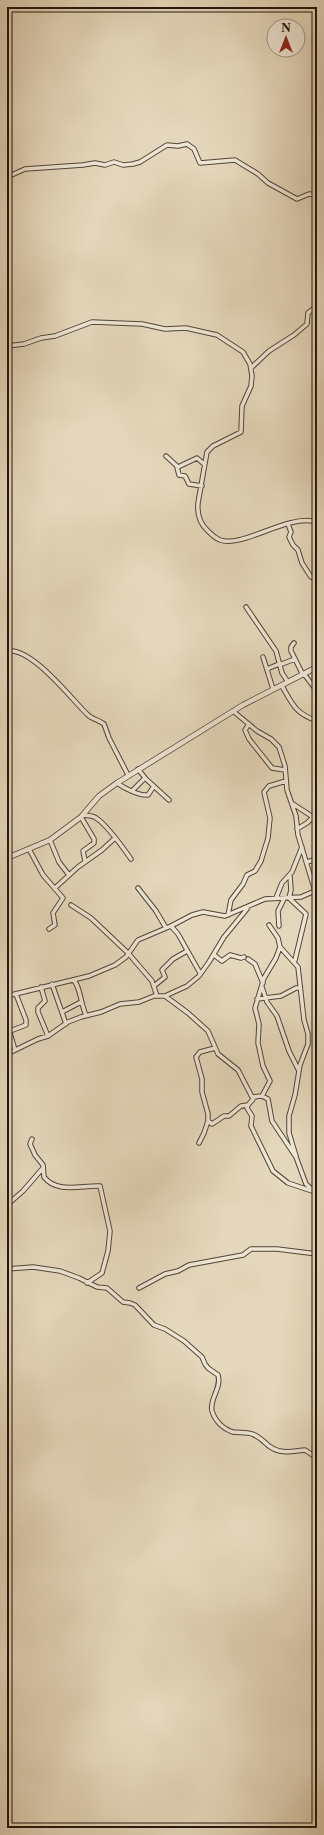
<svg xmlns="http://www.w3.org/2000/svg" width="324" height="1835" font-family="'Libre Caslon Text',serif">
  <rect width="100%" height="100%" fill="#e5d7bb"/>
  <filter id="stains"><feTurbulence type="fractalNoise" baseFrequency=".005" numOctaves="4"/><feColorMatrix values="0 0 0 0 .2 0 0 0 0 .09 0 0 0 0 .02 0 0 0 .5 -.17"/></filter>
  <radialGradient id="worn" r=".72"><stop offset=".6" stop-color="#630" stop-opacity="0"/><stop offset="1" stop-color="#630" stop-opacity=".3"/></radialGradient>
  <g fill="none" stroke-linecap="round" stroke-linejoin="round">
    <g stroke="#514638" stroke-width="5.5">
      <path id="minor" d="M 7,177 L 25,169 L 83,165 L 95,163 L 105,165 L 114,162 L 123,165 L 133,164 L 140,162 L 167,145 L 178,146 L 187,144 L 194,149 L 200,163 L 235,160 L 258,174 L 268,183 L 297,199 L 309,194 L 317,195
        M 7,346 L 24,344 L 41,338 L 55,336 L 92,322 L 142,324 L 165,329 L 186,328 L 217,335 L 243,352 L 250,364 L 252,376 L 251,386 L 242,406 L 241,432 L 213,446 L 207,452 L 198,503 C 197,514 199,523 208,531 C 211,534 215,538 220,540 C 242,548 285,516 313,521 L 317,526
        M 251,368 L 269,351 L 294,335 L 307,324 L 308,313 L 317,306
        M 166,456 L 178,467 L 197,458 L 204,464
        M 177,467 L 179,475 L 185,476 L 189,484 L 202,486
        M 288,524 L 291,532 L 289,537 L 293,545 L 298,550 L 302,563 L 311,577 L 317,578
        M 246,607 L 276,651 L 282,673 L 288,682
        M 294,643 L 291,647 L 291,651 L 303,675
        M 7,651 C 32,647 71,699 88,715 C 92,719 99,720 104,724 L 109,738 L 128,775
        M 263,657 L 273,689
        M 279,665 L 295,659
        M 267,669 L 279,664
        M 304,674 L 317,691
        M 282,686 C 293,705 295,713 317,721
        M 233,711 L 257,731 L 271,739 L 279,747 L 285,766 L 287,790 L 296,816 L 298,835 L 315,891
        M 249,724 L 245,730 L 249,739 L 272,768 L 285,770
        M 138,769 L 146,779 L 169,800
        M 117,783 C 124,788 139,796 148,795 L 154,786
        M 133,790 L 145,778
        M 293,804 L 313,817
        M 83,815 C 87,816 92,815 96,818 C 106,824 124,849 131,859
        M 81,817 L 94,839 L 94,843 L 83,851 L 85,861
        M 297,829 L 307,823 L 317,813
        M 50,840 L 59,862 L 69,875
        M 29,849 L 43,875 L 63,898 L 53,913 L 55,925 L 49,929
        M 307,862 L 317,859
        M 290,876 L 291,890 L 289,898 L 306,914 L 295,960
        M 55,888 L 78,867 L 102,850 L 115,838
        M 138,888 L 156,911 L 166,928
        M 276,898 L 282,883 L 292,872 L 302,847
        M 71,905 L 91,918 L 128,953 L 152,981 L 157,996
        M 228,915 L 231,900 L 243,884 L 247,875 L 255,871 L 261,861 L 268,838 L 270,818 L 264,792 L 269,786 L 286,781
        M 269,925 L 278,938 L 280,947 L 298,967 L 304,1020 L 308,1034 L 308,1044 L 300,1065 L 295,1095 L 289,1116 L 289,1133 L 296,1156
        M 171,926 L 178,934 L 200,973
        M 279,926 L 278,911 L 284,899
        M 214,955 L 222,961 L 230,955 L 241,958 L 244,957
        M 248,959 L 255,964 L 263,983
        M 73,980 C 80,984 81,1006 86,1015
        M 52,984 L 66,1024
        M 154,986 L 165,977 L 162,970 L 173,959 L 187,951
        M 41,987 L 45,1001 L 38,1008 L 38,1012 L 48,1036
        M 262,987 L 267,1002 L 277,1016 L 289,1051 L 299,1071
        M 7,996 L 89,976 L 115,965 L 126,957 L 138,940 L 171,926 L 192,915 L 203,912 L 225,916 L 265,899 L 301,897 L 317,890
        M 165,996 L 187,986 L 199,976 L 209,962 L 224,937 L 247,909
        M 257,999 L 281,996 L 296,988 L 300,988
        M 62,1012 L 81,1002
        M 7,1023 L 15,1050
        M 10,1031 L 26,1025 L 26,1020 L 16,994
        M 7,1054 L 38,1039 L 48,1036 L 68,1022 L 81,1017 L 101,1012 L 120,1004 L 139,1002 L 154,996 L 165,996 L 188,1013 L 208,1031 L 218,1054 L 238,1070 L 252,1097 L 262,1096 L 268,1099 L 272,1121 L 296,1157 L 306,1184 L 317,1194
        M 262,1096 L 270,1081 L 263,1066 L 258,1043 L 259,1024 L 255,1008 L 264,978 L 276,958 L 280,947
        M 254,1098 L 248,1105 L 247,1108 L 252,1116 L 251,1126 L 273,1171 L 288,1183 L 312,1191
        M 208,1121 L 212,1124 L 224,1116 L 229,1116 L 241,1106 L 248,1105
        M 32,1139 L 30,1144 L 35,1155 L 43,1165 L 44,1177 C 57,1194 82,1185 100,1186 L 110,1231 L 108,1251 L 102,1273 L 87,1283
        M 199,1143 L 204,1133 L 208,1121 L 208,1114 L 202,1092 L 202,1079 L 196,1057 L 200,1052 L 215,1048
        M 7,1205 L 23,1191 L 43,1168
        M 7,1269 L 33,1267 L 60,1271 L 79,1278 L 97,1287 L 107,1288 L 123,1302 L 130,1303 L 135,1305 L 154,1325 L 165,1329 L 184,1341 L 202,1357 L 205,1364 L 208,1368 L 218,1375 C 222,1388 209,1399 212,1411 C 215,1421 223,1429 233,1432 C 239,1433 246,1432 252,1434 C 259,1436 264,1442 269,1446 C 281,1455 293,1451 305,1450 L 317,1458
        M 139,1288 L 165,1274 L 178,1271 L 189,1265 L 243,1255 L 251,1249 L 277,1249 L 317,1254"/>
    </g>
    <g stroke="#514638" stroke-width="6">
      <path id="tertiary" d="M 7,858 L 50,840 L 81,817 L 99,796 L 117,783 L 243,705 L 317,667"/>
    </g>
    <use href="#minor" stroke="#eee5d3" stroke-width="3.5"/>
    <use href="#tertiary" stroke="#eee5d3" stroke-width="4.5"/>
  </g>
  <rect width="324" height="1835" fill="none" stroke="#e5d7bb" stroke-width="24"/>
  <rect x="8" y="8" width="308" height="1819" fill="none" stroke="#20150c" stroke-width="2"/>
  <rect x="12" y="12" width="300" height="1811" fill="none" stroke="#20150c"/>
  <g transform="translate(286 38)"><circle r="19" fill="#eee5d3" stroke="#9c9283"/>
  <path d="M0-3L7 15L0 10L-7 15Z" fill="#8f2418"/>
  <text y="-6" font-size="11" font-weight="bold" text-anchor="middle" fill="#20150c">N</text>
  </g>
  <rect width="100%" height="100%" filter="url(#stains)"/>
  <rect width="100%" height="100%" fill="url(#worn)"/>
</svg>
